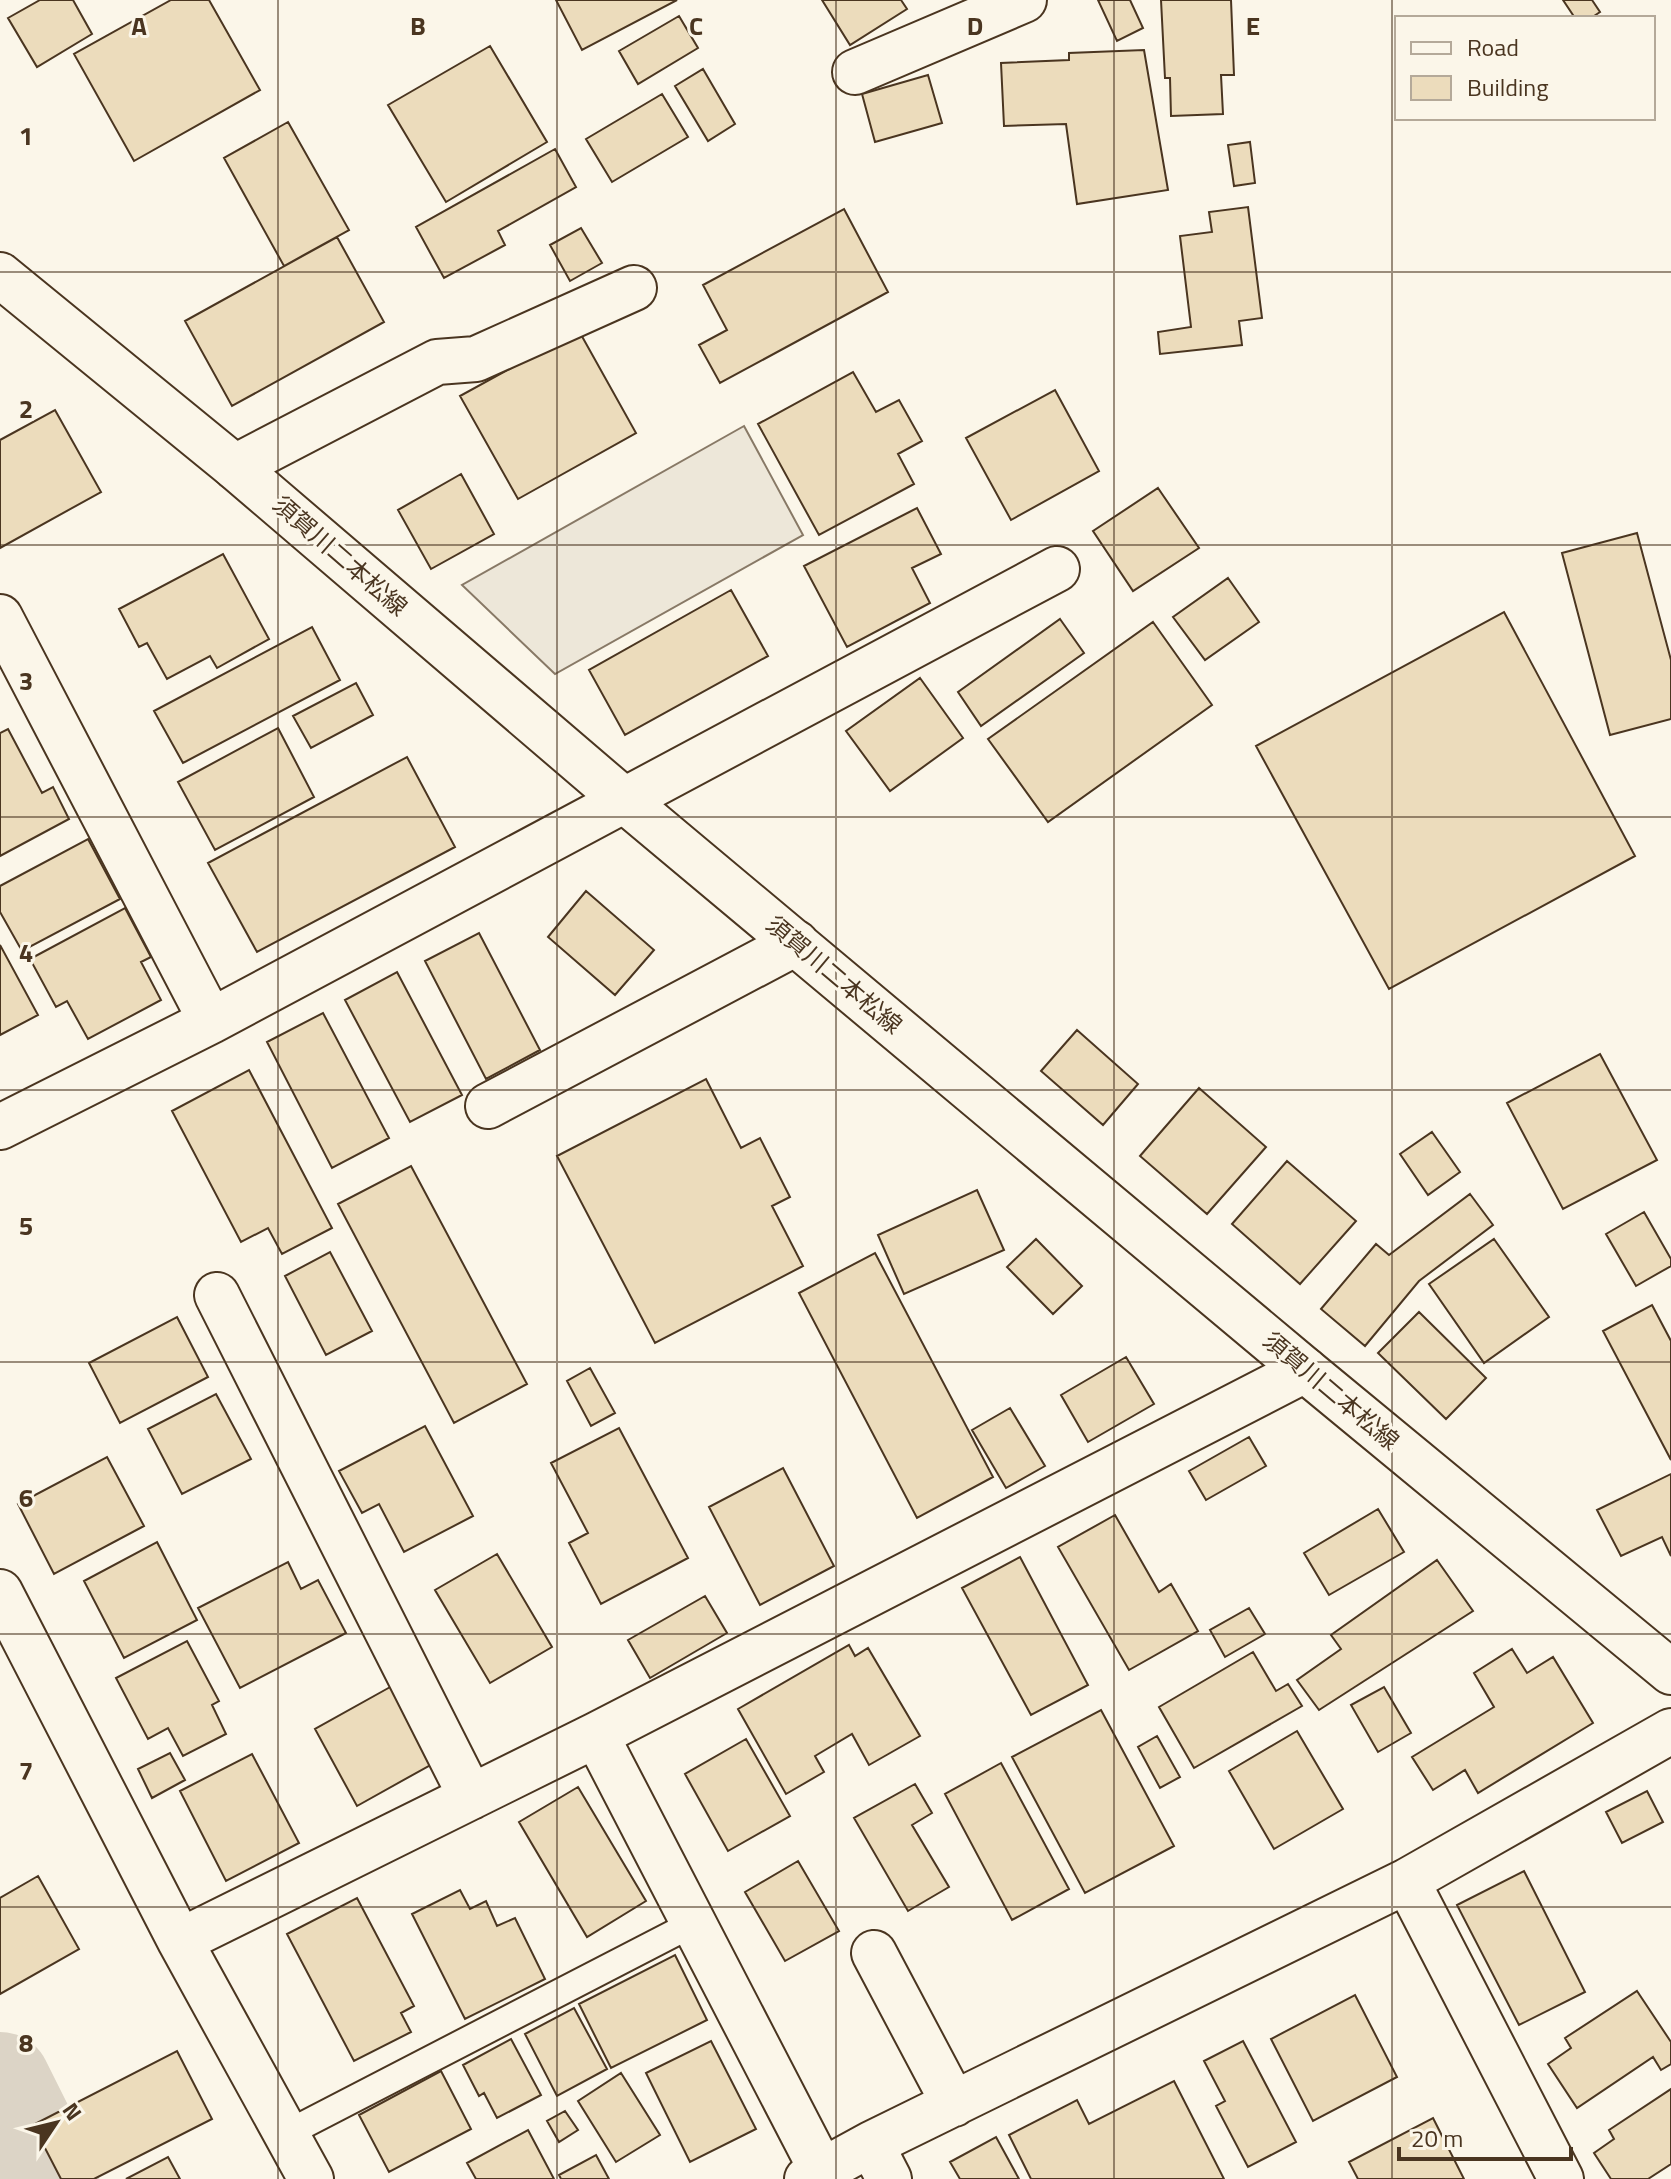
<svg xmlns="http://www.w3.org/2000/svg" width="1671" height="2179" font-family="'Titillium Web','Noto Sans JP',sans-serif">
  <rect width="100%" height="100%" fill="#fbf6e9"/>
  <path fill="#ede7d9" stroke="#887966" stroke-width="2" d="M 744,426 L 803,535 L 555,674 L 462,585 Z"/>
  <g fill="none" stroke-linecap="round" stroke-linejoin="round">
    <path stroke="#dcd4c6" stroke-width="102" d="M 0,2083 L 48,2179"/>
  </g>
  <path fill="#ecdcbc" stroke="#4a3520" stroke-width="2" d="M 40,0 L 73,0 L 92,34 L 37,67 L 8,18 Z
    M 171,0 L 209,0 L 260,90 L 134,161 L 74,54 Z
    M 556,0 L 677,0 L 582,50 Z
    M 822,0 L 901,0 L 907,9 L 850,45 Z
    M 1098,0 L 1130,0 L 1143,28 L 1117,41 Z
    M 1161,0 L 1231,0 L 1234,75 L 1221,75 L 1223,114 L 1171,116 L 1170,78 L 1165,78 Z
    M 1563,0 L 1592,0 L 1600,12 L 1591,18 L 1575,18 Z
    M 679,16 L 698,48 L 638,84 L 619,51 Z
    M 490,46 L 547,142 L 446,202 L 388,105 Z
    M 1144,50 L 1168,190 L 1077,204 L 1066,124 L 1004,126 L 1001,63 L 1069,60 L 1069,53 Z
    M 703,69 L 735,124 L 708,141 L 675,86 Z
    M 928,75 L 942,123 L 875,142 L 862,94 Z
    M 662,94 L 688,137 L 612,182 L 586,139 Z
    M 288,122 L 349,230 L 284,266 L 224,158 Z
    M 1250,142 L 1255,183 L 1234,186 L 1228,145 Z
    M 555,149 L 576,187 L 498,231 L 505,245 L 444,278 L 416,227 Z
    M 1248,207 L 1262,318 L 1239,321 L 1242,345 L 1160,354 L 1158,332 L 1191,327 L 1180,236 L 1212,232 L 1209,212 Z
    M 844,209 L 888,292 L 720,383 L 699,345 L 727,330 L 703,285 Z
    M 581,228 L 602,263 L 570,281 L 550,245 Z
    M 337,237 L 384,322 L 232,406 L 185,321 Z
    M 579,331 L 636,433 L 518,499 L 460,396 Z
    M 853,372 L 876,412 L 899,400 L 922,441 L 898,454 L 914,484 L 819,535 L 758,424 Z
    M 1055,390 L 1099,471 L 1011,520 L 966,438 Z
    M 55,410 L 101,492 L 0,548 L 0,440 Z
    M 461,474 L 494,534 L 431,569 L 398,510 Z
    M 1158,488 L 1199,548 L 1133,591 L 1093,531 Z
    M 917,508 L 941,554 L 912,568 L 930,603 L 847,647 L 804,566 Z
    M 1637,533 L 1671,660 L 1671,719 L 1610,735 L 1562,553 Z
    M 223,554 L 269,639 L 217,668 L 210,656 L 167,679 L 147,643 L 139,647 L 119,609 Z
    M 1228,578 L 1259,622 L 1205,660 L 1173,617 Z
    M 731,590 L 768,656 L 625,735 L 589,670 Z
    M 1504,612 L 1635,856 L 1389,989 L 1256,746 Z
    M 1060,619 L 1084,653 L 981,726 L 958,692 Z
    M 1153,622 L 1212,705 L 1048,822 L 988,739 Z
    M 312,627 L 340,680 L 183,763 L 154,711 Z
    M 920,678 L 963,738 L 890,791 L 846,731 Z
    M 356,683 L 373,715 L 311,748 L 293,716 Z
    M 278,728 L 314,797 L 215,850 L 178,782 Z
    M 8,729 L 42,793 L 53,787 L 69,819 L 0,856 L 0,733 Z
    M 407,757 L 455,847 L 257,952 L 208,863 Z
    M 88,839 L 120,899 L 22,951 L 0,912 L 0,886 Z
    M 586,891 L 654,950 L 615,995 L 548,937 Z
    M 125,908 L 151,957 L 141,962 L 161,1000 L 88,1039 L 67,1001 L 56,1007 L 30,959 Z
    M 479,933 L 540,1050 L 486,1079 L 425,961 Z
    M 0,945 L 38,1015 L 0,1035 Z
    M 397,972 L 462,1095 L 410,1122 L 345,1000 Z
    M 323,1013 L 389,1138 L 332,1168 L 267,1042 Z
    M 1077,1030 L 1138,1084 L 1103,1125 L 1041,1071 Z
    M 1600,1054 L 1657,1160 L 1563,1209 L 1507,1103 Z
    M 249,1070 L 332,1228 L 282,1254 L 268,1228 L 241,1242 L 172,1111 Z
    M 706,1079 L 741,1148 L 760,1138 L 790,1197 L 772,1206 L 803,1266 L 655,1343 L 557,1156 Z
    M 1199,1088 L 1266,1147 L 1207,1214 L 1140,1156 Z
    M 1432,1132 L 1460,1172 L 1428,1195 L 1400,1154 Z
    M 1287,1161 L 1356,1221 L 1300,1284 L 1232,1224 Z
    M 411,1166 L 527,1384 L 454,1423 L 338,1204 Z
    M 977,1190 L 1004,1250 L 904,1294 L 878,1235 Z
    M 1470,1194 L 1493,1225 L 1419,1281 L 1365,1346 L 1321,1309 L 1376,1244 L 1389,1255 Z
    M 1644,1212 L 1671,1259 L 1671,1266 L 1636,1286 L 1606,1234 Z
    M 1036,1239 L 1082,1286 L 1053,1314 L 1007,1267 Z
    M 1494,1239 L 1549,1317 L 1484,1363 L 1429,1284 Z
    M 330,1252 L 372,1331 L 326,1355 L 285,1276 Z
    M 875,1253 L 993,1477 L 917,1518 L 799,1293 Z
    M 1652,1305 L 1671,1341 L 1671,1460 L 1603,1331 Z
    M 1419,1312 L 1486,1378 L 1446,1419 L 1378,1353 Z
    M 177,1317 L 208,1377 L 120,1423 L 89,1363 Z
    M 1126,1357 L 1154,1404 L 1088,1442 L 1061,1395 Z
    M 590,1368 L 615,1413 L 591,1426 L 567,1381 Z
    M 216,1394 L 251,1459 L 182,1494 L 148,1429 Z
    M 1010,1408 L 1045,1466 L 1006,1488 L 972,1430 Z
    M 425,1426 L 473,1516 L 404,1552 L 379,1504 L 362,1513 L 339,1471 Z
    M 619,1428 L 688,1558 L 601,1604 L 569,1543 L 588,1533 L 551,1463 Z
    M 1249,1437 L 1266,1466 L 1206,1500 L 1189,1471 Z
    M 107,1457 L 144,1526 L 54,1574 L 18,1504 Z
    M 783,1468 L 834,1566 L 760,1605 L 709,1507 Z
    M 1671,1474 L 1671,1556 L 1662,1537 L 1621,1556 L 1597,1510 Z
    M 1378,1509 L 1404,1552 L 1329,1595 L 1304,1553 Z
    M 1115,1515 L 1159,1592 L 1171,1584 L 1198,1631 L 1129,1670 L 1058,1547 Z
    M 157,1542 L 197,1620 L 124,1658 L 84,1581 Z
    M 497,1554 L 552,1647 L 490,1683 L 435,1590 Z
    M 1020,1557 L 1088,1685 L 1031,1715 L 962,1588 Z
    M 1437,1560 L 1473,1611 L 1319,1710 L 1297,1680 L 1341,1649 L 1331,1635 Z
    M 288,1562 L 301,1589 L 318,1580 L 346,1633 L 240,1688 L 198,1608 Z
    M 705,1596 L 727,1633 L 650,1678 L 628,1640 Z
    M 1249,1608 L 1265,1634 L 1225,1657 L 1210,1630 Z
    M 187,1641 L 219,1701 L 212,1705 L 226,1734 L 183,1756 L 168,1728 L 148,1739 L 116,1678 Z
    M 849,1645 L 855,1656 L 868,1648 L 920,1736 L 869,1765 L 852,1734 L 815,1756 L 824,1772 L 786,1794 L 738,1709 Z
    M 1512,1649 L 1527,1673 L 1553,1657 L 1593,1723 L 1478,1793 L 1465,1770 L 1433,1790 L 1412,1757 L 1494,1707 L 1474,1673 Z
    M 1253,1652 L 1276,1691 L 1288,1684 L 1302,1706 L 1194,1768 L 1159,1707 Z
    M 392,1686 L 434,1763 L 357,1806 L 315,1729 Z
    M 1384,1687 L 1411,1733 L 1378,1752 L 1351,1705 Z
    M 1101,1710 L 1174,1846 L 1085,1893 L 1012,1757 Z
    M 1297,1731 L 1343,1809 L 1274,1849 L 1229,1771 Z
    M 1157,1736 L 1180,1777 L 1160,1788 L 1138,1747 Z
    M 746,1739 L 790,1816 L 728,1851 L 685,1774 Z
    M 170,1753 L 185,1780 L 152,1798 L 138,1769 Z
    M 252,1754 L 299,1843 L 226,1881 L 180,1791 Z
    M 1001,1763 L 1069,1889 L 1012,1920 L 945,1794 Z
    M 915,1784 L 932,1813 L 912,1825 L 949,1887 L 908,1911 L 854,1818 Z
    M 578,1787 L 646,1901 L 587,1937 L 519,1822 Z
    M 1647,1791 L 1663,1822 L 1622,1843 L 1606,1812 Z
    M 798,1861 L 839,1931 L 785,1961 L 745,1892 Z
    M 1524,1871 L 1585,1992 L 1519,2025 L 1457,1905 Z
    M 38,1876 L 79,1949 L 0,1994 L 0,1898 Z
    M 460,1890 L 470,1909 L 486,1901 L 497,1926 L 515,1918 L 545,1979 L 465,2019 L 412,1914 Z
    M 357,1898 L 414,2006 L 401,2013 L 411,2032 L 354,2061 L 287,1934 Z
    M 675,1955 L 707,2020 L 611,2068 L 579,2004 Z
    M 1637,1991 L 1671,2042 L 1671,2064 L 1661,2070 L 1653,2057 L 1577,2108 L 1548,2064 L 1571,2048 L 1565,2038 Z
    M 1355,1995 L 1397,2077 L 1313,2121 L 1271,2039 Z
    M 574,2008 L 607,2069 L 557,2096 L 525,2034 Z
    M 511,2039 L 541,2095 L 497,2118 L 484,2093 L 479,2096 L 463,2065 Z
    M 711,2041 L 756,2129 L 690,2162 L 646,2073 Z
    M 1243,2041 L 1296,2142 L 1248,2167 L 1216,2106 L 1225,2101 L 1204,2061 Z
    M 177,2051 L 212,2119 L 94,2179 L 61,2179 L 33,2125 Z
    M 441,2071 L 471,2129 L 389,2172 L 359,2115 Z
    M 621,2073 L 660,2135 L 616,2162 L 578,2101 Z
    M 1174,2081 L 1224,2179 L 1031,2179 L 1009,2135 L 1077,2100 L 1089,2124 Z
    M 1671,2089 L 1671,2164 L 1648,2179 L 1611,2179 L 1594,2153 L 1614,2139 L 1609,2130 Z
    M 565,2111 L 578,2130 L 559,2142 L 547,2121 Z
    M 1433,2118 L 1464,2179 L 1358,2179 L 1349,2162 Z
    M 528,2130 L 554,2179 L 476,2179 L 467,2163 Z
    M 996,2137 L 1019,2179 L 960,2179 L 950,2162 Z
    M 596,2155 L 609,2179 L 561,2179 L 559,2175 Z
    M 168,2157 L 180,2179 L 126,2179 Z"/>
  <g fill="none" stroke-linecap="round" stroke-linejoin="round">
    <g stroke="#4a3520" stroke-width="30">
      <path id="service" d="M 286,2134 L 694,1923"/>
    </g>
    <g stroke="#4a3520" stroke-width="48">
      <path id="minor" d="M 855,72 L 1024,0
        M 235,467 L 437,362 L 476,359 L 634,288
        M 0,617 L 211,1021
        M 488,1106 L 796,943
        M 0,1127 L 211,1021 L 1057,569
        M 217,1295 L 471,1797
        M 0,1592 L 180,1941 L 311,2179
        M 596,1735 L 822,2171
        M 1407,1881 L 1561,2179
        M 180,1941 L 596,1735 L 1305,1370
        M 874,1953 L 954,2104
        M 871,2144 L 889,2179
        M 807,2179 L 871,2144 L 1407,1881 L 1671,1731"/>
    </g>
    <g stroke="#4a3520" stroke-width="48">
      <path id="secondary" d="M 0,275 L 235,467 L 624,800 L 1305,1370 L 1671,1672"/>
    </g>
    <use href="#service" stroke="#fbf6e9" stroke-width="26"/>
    <use href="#minor" stroke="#fbf6e9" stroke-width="44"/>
    <use href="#secondary" stroke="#fbf6e9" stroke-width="44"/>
  </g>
  <path fill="none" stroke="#4a3520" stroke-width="2" stroke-opacity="0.55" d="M 278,0 L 278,2179M 557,0 L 557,2179M 836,0 L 836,2179M 1114,0 L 1114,2179M 1392,0 L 1392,2179M 0,272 L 1671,272M 0,545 L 1671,545M 0,817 L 1671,817M 0,1090 L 1671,1090M 0,1362 L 1671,1362M 0,1634 L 1671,1634M 0,1907 L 1671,1907"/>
  <g text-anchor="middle" stroke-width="6" stroke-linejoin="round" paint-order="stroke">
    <g font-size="24" fill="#4a3520" stroke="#fbf6e9">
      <text transform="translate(340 556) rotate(41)" y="8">須賀川二本松線</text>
      <text transform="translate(834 975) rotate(40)" y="8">須賀川二本松線</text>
      <text transform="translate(1331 1391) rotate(40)" y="8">須賀川二本松線</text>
    </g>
  </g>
  <g font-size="26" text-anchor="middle" font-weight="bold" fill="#4a3520" stroke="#fbf6e9" stroke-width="6" stroke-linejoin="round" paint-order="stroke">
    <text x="139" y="35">A</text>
    <text x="418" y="35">B</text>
    <text x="696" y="35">C</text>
    <text x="975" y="35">D</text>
    <text x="1253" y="35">E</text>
    <text x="26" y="145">1</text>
    <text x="26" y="418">2</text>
    <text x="26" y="690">3</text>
    <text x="26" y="962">4</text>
    <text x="26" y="1235">5</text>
    <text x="26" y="1507">6</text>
    <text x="26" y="1780">7</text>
    <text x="26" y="2052">8</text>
  </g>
  <rect x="1395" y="16" width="260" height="104" fill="#fbf6e9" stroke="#b4a999" stroke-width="2"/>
  <rect x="1411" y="42" width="40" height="12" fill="#fbf6e9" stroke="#b4a999" stroke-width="2"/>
  <text x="1467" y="56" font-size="24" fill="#4a3520">Road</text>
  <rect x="1411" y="76" width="40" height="24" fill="#ecdcbc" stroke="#b4a999" stroke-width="2"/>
  <text x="1467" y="96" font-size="24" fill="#4a3520">Building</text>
  <g transform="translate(56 2123) rotate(55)" stroke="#fbf6e9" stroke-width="6" paint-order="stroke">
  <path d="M0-6L14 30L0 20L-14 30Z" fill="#4a3520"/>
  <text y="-12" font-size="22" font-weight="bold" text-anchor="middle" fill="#4a3520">N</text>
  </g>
  <path d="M1399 2147v12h172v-12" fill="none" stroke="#4a3520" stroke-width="4"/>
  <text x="1411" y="2147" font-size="24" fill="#4a3520" stroke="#fbf6e9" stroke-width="6" paint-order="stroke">20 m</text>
</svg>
